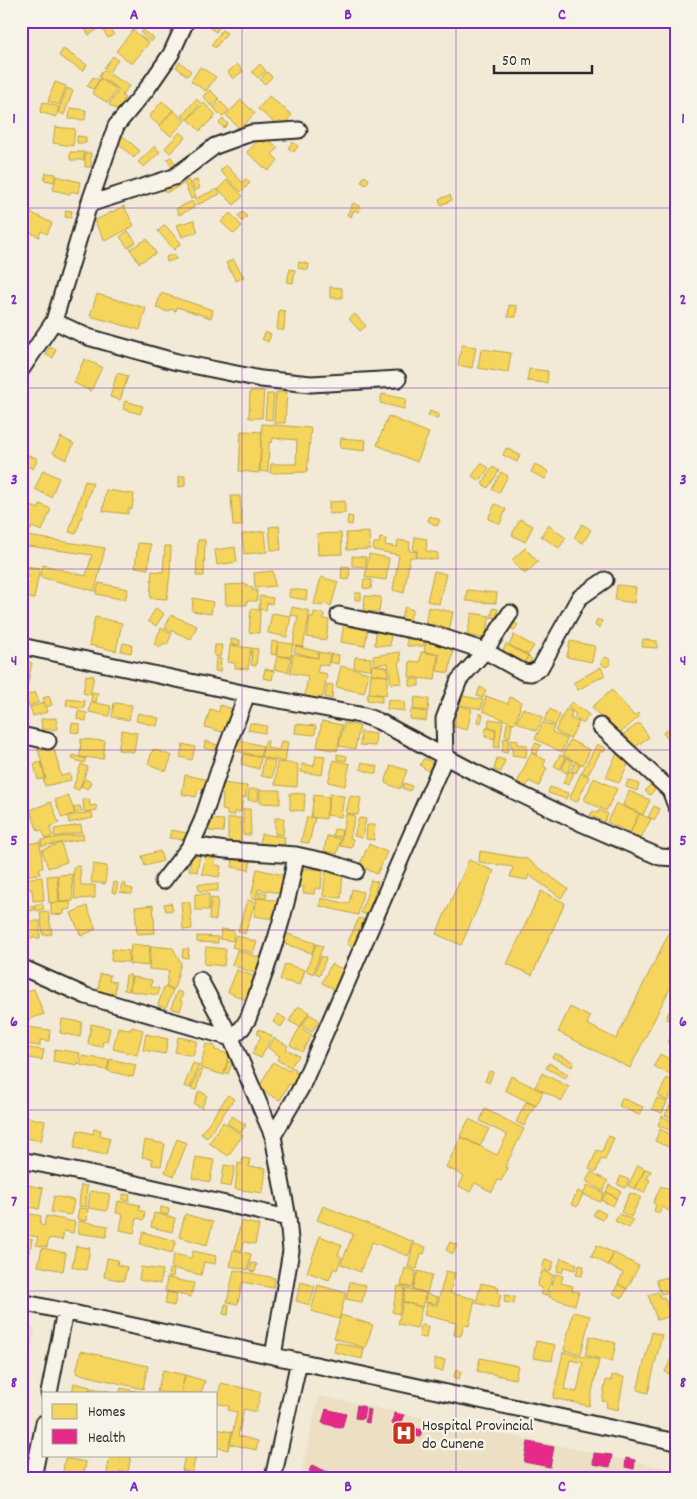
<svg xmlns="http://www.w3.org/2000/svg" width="697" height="1499" font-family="Dekko,sans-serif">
  <rect width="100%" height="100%" fill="#f2ead7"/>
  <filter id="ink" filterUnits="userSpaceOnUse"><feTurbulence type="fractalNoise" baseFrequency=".02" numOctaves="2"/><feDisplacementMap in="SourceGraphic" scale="10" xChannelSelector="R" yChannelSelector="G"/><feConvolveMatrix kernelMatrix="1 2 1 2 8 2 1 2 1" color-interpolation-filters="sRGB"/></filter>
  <g filter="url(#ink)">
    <path fill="#ecdfc3" d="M 21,1325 L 36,1328 L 21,1394 Z
      M 319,1396 L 676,1470 L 676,1478 L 300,1478 Z"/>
    <path fill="#f6d55c" stroke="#b9a24d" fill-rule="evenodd" d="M 90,21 L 97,21 L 101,27 L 89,35 L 83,26 Z
      M 206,21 L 220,21 L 222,23 L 216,32 L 204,24 Z
      M 107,24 L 114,35 L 108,38 L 101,27 Z
      M 133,30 L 149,43 L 132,64 L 116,51 Z
      M 143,30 L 154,38 L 151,42 L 141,33 Z
      M 222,30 L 227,33 L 215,48 L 211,45 Z
      M 63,49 L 87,65 L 83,71 L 59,56 Z
      M 113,56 L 118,60 L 109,72 L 104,68 Z
      M 180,62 L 191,71 L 187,76 L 176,67 Z
      M 237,64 L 243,71 L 233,79 L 228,72 Z
      M 260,64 L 266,71 L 258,78 L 252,72 Z
      M 200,67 L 216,77 L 206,91 L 191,81 Z
      M 103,70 L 129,86 L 122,96 L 125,98 L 118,110 L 109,105 L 119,89 L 99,77 Z
      M 267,72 L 272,77 L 265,84 L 260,80 Z
      M 93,77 L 99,80 L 93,89 L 87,86 Z
      M 100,79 L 117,89 L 108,103 L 92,93 Z
      M 55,82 L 66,86 L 59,105 L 48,101 Z
      M 67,88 L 73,91 L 64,115 L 58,112 Z
      M 210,90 L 219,99 L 211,106 L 203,96 Z
      M 269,96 L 292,115 L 281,128 L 258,109 Z
      M 196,99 L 201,103 L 187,120 L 182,116 Z
      M 241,100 L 255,113 L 240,129 L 226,115 Z
      M 162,101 L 173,110 L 160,126 L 149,117 Z
      M 220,101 L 229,110 L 222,117 L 213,107 Z
      M 43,102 L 59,107 L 56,117 L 40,112 Z
      M 204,103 L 216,115 L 200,131 L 188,119 Z
      M 70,108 L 86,110 L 85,120 L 69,119 Z
      M 173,110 L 185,121 L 171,136 L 159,127 Z
      M 223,119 L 228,124 L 224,128 L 219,123 Z
      M 55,127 L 75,129 L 73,146 L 53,143 Z
      M 180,132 L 186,137 L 170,153 L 165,148 Z
      M 77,136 L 86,137 L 86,143 L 77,143 Z
      M 123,136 L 140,151 L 134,158 L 117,142 Z
      M 260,138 L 264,143 L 268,139 L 278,148 L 272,154 L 278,160 L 268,171 L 247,152 Z
      M 293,142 L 298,146 L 294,152 L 288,148 Z
      M 155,146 L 160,152 L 144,167 L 138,162 Z
      M 70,152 L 84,152 L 84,160 L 70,160 Z
      M 85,153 L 91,153 L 91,167 L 85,167 Z
      M 171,157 L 178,168 L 174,171 L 167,159 Z
      M 226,165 L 242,182 L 246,179 L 250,183 L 241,192 L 220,171 Z
      M 46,173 L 56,174 L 54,182 L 44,180 Z
      M 56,176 L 80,182 L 78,193 L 71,191 L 70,194 L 53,190 Z
      M 364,176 L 369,179 L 366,185 L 361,182 Z
      M 180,178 L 183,184 L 166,193 L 163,187 Z
      M 188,180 L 196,197 L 191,199 L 184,182 Z
      M 197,180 L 200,188 L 195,191 L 191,182 Z
      M 227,180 L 243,196 L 234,205 L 218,189 Z
      M 217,189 L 220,194 L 197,205 L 195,199 Z
      M 450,195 L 452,200 L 441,205 L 439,199 Z
      M 192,201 L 195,207 L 179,215 L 176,209 Z
      M 353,203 L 361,207 L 359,212 L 354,210 L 351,217 L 347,215 Z
      M 124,206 L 134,226 L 105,241 L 94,221 Z
      M 66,210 L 72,211 L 71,218 L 65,217 Z
      M 30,212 L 52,223 L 47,234 L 41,231 L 39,237 L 22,228 Z
      M 243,212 L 247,217 L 242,221 L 238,216 Z
      M 230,213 L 242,226 L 234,234 L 221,222 Z
      M 194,220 L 198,232 L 182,237 L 177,225 Z
      M 165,225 L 181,243 L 174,250 L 158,231 Z
      M 128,231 L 136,242 L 128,248 L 120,237 Z
      M 147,239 L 156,253 L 139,263 L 130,249 Z
      M 174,254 L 176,259 L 167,262 L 166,257 Z
      M 233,259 L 244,277 L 236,281 L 226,263 Z
      M 299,262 L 309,264 L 308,270 L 298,268 Z
      M 290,269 L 295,270 L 293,283 L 287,282 Z
      M 330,287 L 342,288 L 342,298 L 330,298 Z
      M 161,293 L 213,310 L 211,318 L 177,307 L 176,311 L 170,309 L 169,312 L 156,308 Z
      M 97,294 L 146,308 L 140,330 L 90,316 Z
      M 509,305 L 517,306 L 516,317 L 508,317 Z
      M 279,310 L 285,311 L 284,330 L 277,330 Z
      M 355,314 L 366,326 L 360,331 L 349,319 Z
      M 266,332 L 271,335 L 268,342 L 262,339 Z
      M 462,345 L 476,347 L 472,368 L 458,365 Z
      M 49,347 L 56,349 L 53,358 L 46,355 Z
      M 481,349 L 511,353 L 508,373 L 478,368 Z
      M 84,359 L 102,367 L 91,391 L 74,383 Z
      M 529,369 L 548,371 L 547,383 L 527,381 Z
      M 117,373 L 128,376 L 120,400 L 110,397 Z
      M 250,391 L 264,391 L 262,418 L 249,418 Z
      M 276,392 L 287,392 L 285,423 L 274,423 Z
      M 267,394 L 274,394 L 272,420 L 265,419 Z
      M 382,394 L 406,399 L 404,409 L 380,403 Z
      M 125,401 L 143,406 L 140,414 L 123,409 Z
      M 430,411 L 439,415 L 437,419 L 428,415 Z
      M 388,416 L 429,433 L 417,462 L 377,445 Z
      M 262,424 L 311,428 L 307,472 L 270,473 L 271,464 L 296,464 L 297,440 L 273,438 L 272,443 L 269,442 L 268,472 L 260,471 Z
      M 241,431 L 262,432 L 259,473 L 239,471 Z
      M 61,437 L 74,444 L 66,460 L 53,453 Z
      M 341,438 L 366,440 L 365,451 L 340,448 Z
      M 506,448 L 520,455 L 517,462 L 503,455 Z
      M 29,455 L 38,459 L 33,469 L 24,465 Z
      M 481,463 L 489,468 L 480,481 L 472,476 Z
      M 535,464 L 549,472 L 545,479 L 531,472 Z
      M 493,467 L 499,471 L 488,488 L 482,484 Z
      M 43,470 L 59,478 L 51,497 L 35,489 Z
      M 501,472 L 508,476 L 499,493 L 492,489 Z
      M 179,476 L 185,476 L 185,486 L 179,487 Z
      M 85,481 L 93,483 L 76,534 L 69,532 Z
      M 106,490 L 134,494 L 132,509 L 128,509 L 128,514 L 103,511 Z
      M 231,496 L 240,496 L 242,526 L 233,526 Z
      M 345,501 L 345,513 L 329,514 L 329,502 Z
      M 25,504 L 39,509 L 40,504 L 51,509 L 42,531 L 32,527 L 31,530 L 21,526 L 21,513 Z
      M 495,504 L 506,509 L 500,524 L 488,519 Z
      M 348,516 L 353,517 L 352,525 L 347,524 Z
      M 430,516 L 440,520 L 437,526 L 428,521 Z
      M 520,519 L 533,526 L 525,542 L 512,535 Z
      M 582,524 L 591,530 L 583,543 L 574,538 Z
      M 548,525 L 566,538 L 559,548 L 541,536 Z
      M 279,526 L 281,550 L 271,550 L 269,527 Z
      M 265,531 L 267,552 L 244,554 L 242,534 Z
      M 369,532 L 370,549 L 347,550 L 346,533 Z
      M 341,533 L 342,554 L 318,555 L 317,534 Z
      M 21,535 L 105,548 L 95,591 L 40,577 L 43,565 L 86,576 L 92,555 L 21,545 Z
      M 415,537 L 427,539 L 426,551 L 438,553 L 437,560 L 416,557 L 417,551 L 413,550 Z
      M 380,538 L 386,539 L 385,545 L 397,547 L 398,540 L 410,542 L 409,551 L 417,552 L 416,557 L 410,557 L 404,593 L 393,590 L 399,555 L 373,550 L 374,543 L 379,543 Z
      M 198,540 L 205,540 L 204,576 L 196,576 Z
      M 138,543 L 151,544 L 148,569 L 135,567 Z
      M 165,546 L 171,546 L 170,573 L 167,599 L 150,598 L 152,571 L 163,572 Z
      M 235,547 L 237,562 L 217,565 L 215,550 Z
      M 525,548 L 538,562 L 525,574 L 512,560 Z
      M 369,554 L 389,558 L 386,580 L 365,577 Z
      M 352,556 L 366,557 L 366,567 L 352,566 Z
      M 25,566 L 40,568 L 34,599 L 26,597 L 29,575 L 23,574 Z
      M 342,566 L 350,567 L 349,580 L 341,579 Z
      M 273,571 L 275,586 L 255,588 L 254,573 Z
      M 434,571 L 446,574 L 439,604 L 427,601 Z
      M 321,577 L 338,582 L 331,606 L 323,603 L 322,606 L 314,604 Z
      M 364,579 L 372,580 L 371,589 L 363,588 Z
      M 99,583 L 128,589 L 125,600 L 96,594 Z
      M 247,584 L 247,587 L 252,587 L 252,590 L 257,590 L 257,601 L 247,601 L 247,605 L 226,605 L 225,585 Z
      M 617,585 L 636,587 L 634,603 L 615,600 Z
      M 290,589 L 307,591 L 306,600 L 289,597 Z
      M 467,590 L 497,593 L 496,603 L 466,601 Z
      M 355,593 L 361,593 L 361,600 L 355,600 Z
      M 260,596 L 273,598 L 272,604 L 267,603 L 266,610 L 259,609 Z
      M 365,596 L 381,597 L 379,612 L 364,611 Z
      M 193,598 L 213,602 L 211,614 L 192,611 Z
      M 292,607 L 310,611 L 303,647 L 293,645 L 298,616 L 290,615 Z
      M 405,607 L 413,610 L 409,621 L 401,618 Z
      M 428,607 L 453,612 L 449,631 L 425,626 Z
      M 156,608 L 164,614 L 156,626 L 148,621 Z
      M 493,608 L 498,609 L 496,618 L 491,617 Z
      M 251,609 L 260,610 L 259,633 L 249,632 Z
      M 314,612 L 324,614 L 324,619 L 329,620 L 326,640 L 307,637 L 310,617 L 313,617 Z
      M 272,613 L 291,616 L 287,637 L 268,633 Z
      M 472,613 L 490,616 L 485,639 L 467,635 Z
      M 171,615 L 197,626 L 191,639 L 165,628 Z
      M 95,617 L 122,623 L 116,651 L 89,645 Z
      M 597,619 L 602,621 L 600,628 L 595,626 Z
      M 513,621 L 518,625 L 514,630 L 509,627 Z
      M 344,624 L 368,628 L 365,646 L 341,642 Z
      M 161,628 L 172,633 L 167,645 L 163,643 L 161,647 L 154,644 Z
      M 376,632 L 391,633 L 390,646 L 375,645 Z
      M 514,635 L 534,646 L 528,655 L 509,645 Z
      M 407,638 L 424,639 L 424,646 L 407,646 Z
      M 231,639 L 240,640 L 240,645 L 231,644 Z
      M 643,639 L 657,641 L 657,648 L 642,647 Z
      M 426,640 L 454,644 L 449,673 L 437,671 L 439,654 L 424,652 Z
      M 272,641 L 278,642 L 276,655 L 271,654 Z
      M 570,641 L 595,646 L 592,662 L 567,657 Z
      M 278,642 L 293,644 L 291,657 L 276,655 Z
      M 123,643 L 132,645 L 131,653 L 121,651 Z
      M 506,644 L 528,656 L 524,663 L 503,651 Z
      M 215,645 L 222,645 L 220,657 L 214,656 Z
      M 230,645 L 251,648 L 248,669 L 235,668 L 235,663 L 228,662 Z
      M 296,646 L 319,652 L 317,658 L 294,652 Z
      M 252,648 L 258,649 L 256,666 L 251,665 Z
      M 319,652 L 330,654 L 328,666 L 319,664 L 317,672 L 327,674 L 323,697 L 319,697 L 318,701 L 304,699 L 308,676 L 290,673 L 293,654 L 318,658 Z
      M 400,652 L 401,661 L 398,662 L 402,683 L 391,684 L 388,663 L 374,665 L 373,656 Z
      M 421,652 L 438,655 L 435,680 L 409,677 L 410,661 L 420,662 Z
      M 331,654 L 339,655 L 338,664 L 329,662 Z
      M 277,656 L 291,658 L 288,672 L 274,669 Z
      M 528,656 L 532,659 L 528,665 L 524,663 Z
      M 355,657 L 371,658 L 371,669 L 354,668 Z
      M601.5 662a4.5 4.5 0 1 1 9 0a4.5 4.5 0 1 1-9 0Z
      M 216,658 L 221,659 L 220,672 L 215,671 Z
      M 23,661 L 32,663 L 26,692 L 21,691 L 21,671 Z
      M 372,665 L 387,667 L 388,676 L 371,674 Z
      M 341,666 L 369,673 L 364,693 L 336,687 Z
      M 601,667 L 605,675 L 578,690 L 573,683 Z
      M 265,669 L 274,671 L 272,680 L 263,678 Z
      M 371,674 L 388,676 L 386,695 L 369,693 Z
      M 86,675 L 94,676 L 90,695 L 83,693 Z
      M 410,679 L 419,679 L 419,686 L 410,686 Z
      M 327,684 L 333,685 L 332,699 L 325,697 Z
      M 480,687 L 486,690 L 483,698 L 477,696 Z
      M 612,690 L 634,716 L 638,713 L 640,716 L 617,736 L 592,707 Z
      M 35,692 L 39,702 L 29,706 L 25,696 Z
      M 92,692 L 98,693 L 96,702 L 91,701 Z
      M 21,693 L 23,693 L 28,708 L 21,710 Z
      M 368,694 L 382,695 L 382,702 L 367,700 Z
      M 459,695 L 483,700 L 481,709 L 457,704 Z
      M 49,696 L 52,705 L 46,707 L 43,698 Z
      M 486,696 L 508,704 L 510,697 L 521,702 L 519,708 L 520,708 L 515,724 L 483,711 Z
      M 415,697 L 429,699 L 428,711 L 413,709 Z
      M 67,699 L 85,701 L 84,709 L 66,706 Z
      M 388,699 L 405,702 L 404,711 L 387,709 Z
      M 91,702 L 111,706 L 109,716 L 89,712 Z
      M 572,702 L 589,715 L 583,724 L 574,717 L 576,714 L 567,707 Z
      M 44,703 L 47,712 L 33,716 L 30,707 Z
      M 114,703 L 132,705 L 129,720 L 112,717 Z
      M 220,705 L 233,709 L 226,733 L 205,727 L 210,709 L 219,712 Z
      M 456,705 L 472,709 L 467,730 L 452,726 Z
      M 523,708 L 543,717 L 536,731 L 517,722 Z
      M 550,709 L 560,715 L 555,726 L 544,720 Z
      M 566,709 L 572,712 L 570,718 L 579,722 L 570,739 L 555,731 Z
      M 411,710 L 427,712 L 426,721 L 410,719 Z
      M 78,711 L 87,713 L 86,721 L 77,719 Z
      M 138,713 L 159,718 L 157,726 L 136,721 Z
      M 479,713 L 483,715 L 481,723 L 477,722 Z
      M 56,718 L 57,729 L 42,730 L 41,719 Z
      M 489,719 L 503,721 L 499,748 L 494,747 L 496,729 L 488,728 Z
      M 322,721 L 342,725 L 337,751 L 317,747 Z
      M 543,722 L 554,727 L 552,732 L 567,739 L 562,752 L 535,739 Z
      M 72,723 L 80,724 L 80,733 L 71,732 Z
      M 250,723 L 267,726 L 265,733 L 248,730 Z
      M 344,723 L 360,726 L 355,749 L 339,746 Z
      M 507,723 L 512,723 L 510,737 L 505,736 Z
      M 639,723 L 649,737 L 634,748 L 624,734 Z
      M 296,724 L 316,726 L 315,735 L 295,733 Z
      M 486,728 L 496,730 L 495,739 L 485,737 Z
      M 669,728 L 673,733 L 667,738 L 663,733 Z
      M 122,730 L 137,733 L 134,752 L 118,750 Z
      M 361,732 L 376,734 L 375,746 L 360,745 Z
      M 504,738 L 509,739 L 507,753 L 502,752 Z
      M 81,739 L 105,741 L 103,759 L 80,757 Z
      M 236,739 L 263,746 L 260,757 L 233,750 Z
      M 511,739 L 518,740 L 517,744 L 527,745 L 526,757 L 512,755 L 513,747 L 510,747 Z
      M 570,740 L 590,750 L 583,765 L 563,755 Z
      M 205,741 L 218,745 L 216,751 L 204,748 Z
      M 265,741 L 268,741 L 267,748 L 279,750 L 281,741 L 288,742 L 285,762 L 261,757 Z
      M 535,743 L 541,745 L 536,755 L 531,752 Z
      M 183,744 L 195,747 L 192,760 L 180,757 Z
      M 597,744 L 606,749 L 604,752 L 601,751 L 588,775 L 582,772 Z
      M 53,745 L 61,776 L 70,774 L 71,780 L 45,786 L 43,779 L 46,779 L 38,749 Z
      M 153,749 L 172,756 L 166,771 L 148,764 Z
      M 531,753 L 546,760 L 543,766 L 547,768 L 539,786 L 529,781 L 526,787 L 517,783 Z
      M 617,753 L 630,760 L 619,783 L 606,777 Z
      M 244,754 L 261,758 L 259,769 L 241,764 Z
      M 337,754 L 347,756 L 346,761 L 337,759 Z
      M 73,755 L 86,759 L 84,763 L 72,759 Z
      M 316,755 L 325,756 L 322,775 L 301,772 L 302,764 L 314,766 Z
      M 560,755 L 566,758 L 560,769 L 554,766 Z
      M 424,758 L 433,763 L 428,771 L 420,765 Z
      M 497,758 L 505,760 L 501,772 L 494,770 Z
      M 567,758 L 573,761 L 567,773 L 561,770 Z
      M 264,759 L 275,761 L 272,778 L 261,776 Z
      M 334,760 L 350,764 L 345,786 L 328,782 Z
      M 41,762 L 45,778 L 38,780 L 34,764 Z
      M 277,762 L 298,764 L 297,787 L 275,785 Z
      M 362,762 L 378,767 L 376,774 L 360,769 Z
      M 575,762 L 580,764 L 576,773 L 571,770 Z
      M 81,764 L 88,767 L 79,790 L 73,788 Z
      M 391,765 L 407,770 L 400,789 L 385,783 Z
      M 569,771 L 574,773 L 568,785 L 563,783 Z
      M 581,773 L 589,777 L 577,802 L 569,799 Z
      M 21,774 L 24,774 L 28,799 L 21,800 Z
      M 185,775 L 210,780 L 209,785 L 204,784 L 203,790 L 198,789 L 196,797 L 182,794 Z
      M 594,778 L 617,789 L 606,811 L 584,800 Z
      M 85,779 L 91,782 L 88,789 L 81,786 Z
      M 628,780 L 639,784 L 637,791 L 626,787 Z
      M 221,783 L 247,786 L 246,798 L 243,797 L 241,812 L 235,812 L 235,815 L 227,815 L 227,811 L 222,810 L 223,795 L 219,794 Z
      M 404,783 L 412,786 L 410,791 L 402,788 Z
      M 651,784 L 656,788 L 650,795 L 645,791 Z
      M 550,787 L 568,793 L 566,799 L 548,793 Z
      M 249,789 L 259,789 L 258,801 L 248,800 Z
      M 260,790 L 280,790 L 280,804 L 260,803 Z
      M 629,791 L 650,800 L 643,815 L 623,805 Z
      M 290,793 L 305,794 L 304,811 L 290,810 Z
      M 330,794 L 344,796 L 341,817 L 327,815 Z
      M 68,795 L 75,813 L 62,818 L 55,800 Z
      M 314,795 L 329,797 L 326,819 L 311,817 Z
      M 350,796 L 361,798 L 358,815 L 346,813 Z
      M 89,799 L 90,806 L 96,805 L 97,810 L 84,812 L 83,800 Z
      M 51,802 L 59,823 L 49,827 L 53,836 L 46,839 L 42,830 L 38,831 L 30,810 Z
      M 616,803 L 639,814 L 630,833 L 607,822 Z
      M 80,806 L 82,811 L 75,813 L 73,808 Z
      M 654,806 L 660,809 L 655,820 L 648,817 Z
      M 243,809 L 250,809 L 251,835 L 243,835 Z
      M 599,810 L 608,814 L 604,822 L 590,815 L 593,811 L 598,813 Z
      M 92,812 L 93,818 L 69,823 L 68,816 Z
      M 346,814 L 355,816 L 350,838 L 353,839 L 352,848 L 340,846 Z
      M 639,814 L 651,819 L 641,838 L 630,833 Z
      M 307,817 L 315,818 L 309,843 L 301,842 Z
      M 228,818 L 241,818 L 241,845 L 228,845 Z
      M 275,818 L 284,818 L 283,835 L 275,834 Z
      M 359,818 L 366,819 L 362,838 L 354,836 Z
      M 209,819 L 224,820 L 223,832 L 209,831 Z
      M 81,825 L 82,832 L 55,837 L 54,829 Z
      M 367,825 L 375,825 L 374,840 L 366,839 Z
      M 334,829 L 342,830 L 341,837 L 333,836 Z
      M 171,830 L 187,833 L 186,840 L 169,838 Z
      M 21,833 L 27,874 L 22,874 L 21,867 Z
      M 83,834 L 84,839 L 42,846 L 41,840 Z
      M 261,834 L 285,837 L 284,846 L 260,844 Z
      M 327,836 L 341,839 L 337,854 L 324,851 Z
      M 40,842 L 43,868 L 39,868 L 40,874 L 29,875 L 25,844 Z
      M 61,843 L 67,862 L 48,868 L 42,850 Z
      M 369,844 L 387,852 L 377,874 L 359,866 Z
      M 194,848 L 201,850 L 197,872 L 189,870 Z
      M 160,851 L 163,861 L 145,866 L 142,856 Z
      M 480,851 L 527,859 L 568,889 L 561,898 L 529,875 L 527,880 L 510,877 L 513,867 L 479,862 Z
      M 206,853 L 211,854 L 210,858 L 216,859 L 215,865 L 221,866 L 219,877 L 202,874 Z
      M 233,857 L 251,859 L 249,870 L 232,867 Z
      M 469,860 L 494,871 L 461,945 L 436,934 Z
      M 93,864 L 107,866 L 105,884 L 91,882 Z
      M 80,866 L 81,885 L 95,885 L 95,898 L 75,899 L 73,867 Z
      M 302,868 L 323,870 L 321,889 L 315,888 L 314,894 L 303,893 L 304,887 L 300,887 Z
      M 257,869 L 283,875 L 279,893 L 258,889 L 256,899 L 251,898 Z
      M 326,870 L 343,872 L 341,898 L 323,896 Z
      M 72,874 L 73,901 L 60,902 L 58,875 Z
      M 57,875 L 59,902 L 49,903 L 47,876 Z
      M 42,877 L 44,900 L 33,901 L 32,889 L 23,890 L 21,879 Z
      M 371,880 L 378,882 L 368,915 L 361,913 Z
      M 114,882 L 118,883 L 116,893 L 112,892 Z
      M 122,883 L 126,884 L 125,887 L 133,889 L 132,894 L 120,892 Z
      M 198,884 L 218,884 L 218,891 L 199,891 Z
      M 352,889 L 363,892 L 358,915 L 320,906 L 321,898 L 349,904 Z
      M 541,891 L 565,903 L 532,975 L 507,964 Z
      M 259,892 L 267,893 L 266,898 L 259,898 Z
      M 195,894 L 209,894 L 209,910 L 195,910 Z
      M 211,898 L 218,899 L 216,920 L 209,919 Z
      M 257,898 L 282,901 L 279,920 L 254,916 Z
      M 247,900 L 255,902 L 245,934 L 238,931 Z
      M 70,902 L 71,909 L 64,910 L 64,914 L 51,915 L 51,903 Z
      M 181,902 L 190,902 L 192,929 L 183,930 Z
      M 42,903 L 44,909 L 36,911 L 34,905 Z
      M 171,903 L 173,910 L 166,911 L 164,904 Z
      M 33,905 L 34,910 L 21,913 L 21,908 Z
      M 153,905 L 155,933 L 137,934 L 135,907 Z
      M 87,906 L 96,929 L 81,936 L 71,913 Z
      M 48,911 L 52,934 L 43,935 L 40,912 Z
      M 359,918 L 367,921 L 355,948 L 347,944 Z
      M 21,921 L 40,921 L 40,938 L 21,938 Z
      M 673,925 L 676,927 L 676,976 L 630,1068 L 558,1032 L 570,1007 L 590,1017 L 587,1024 L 616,1039 Z
      M 221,929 L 234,931 L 233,941 L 220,939 Z
      M 282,932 L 315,943 L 312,953 L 279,942 Z
      M 236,935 L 257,942 L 253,953 L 232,947 Z
      M 197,936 L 218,937 L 218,943 L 197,942 Z
      M 131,944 L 150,946 L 148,966 L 129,964 Z
      M 316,944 L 323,946 L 313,974 L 306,971 Z
      M 151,946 L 173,948 L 181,963 L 174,989 L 166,987 L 169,971 L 149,969 Z
      M 206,947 L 226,949 L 224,966 L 204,964 Z
      M 112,949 L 129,951 L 128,962 L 111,961 Z
      M 183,949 L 189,949 L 188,958 L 182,957 Z
      M 237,950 L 264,959 L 259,975 L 232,965 Z
      M 321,956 L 326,958 L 320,975 L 315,973 Z
      M 285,964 L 305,970 L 300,985 L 280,980 Z
      M 331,964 L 345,970 L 336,990 L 322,983 Z
      M 237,970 L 256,977 L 246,1000 L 228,992 Z
      M 100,974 L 110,975 L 109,981 L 116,982 L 115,994 L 98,993 Z
      M 126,975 L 131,975 L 129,991 L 124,990 Z
      M 132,977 L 152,980 L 151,987 L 159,988 L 158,995 L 130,991 Z
      M 164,987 L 173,990 L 166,1008 L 158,1005 Z
      M 34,989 L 44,1014 L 27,1020 L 21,1004 L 21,993 Z
      M 177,991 L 183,993 L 180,1001 L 183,1002 L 180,1011 L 171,1008 Z
      M 672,1005 L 676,1007 L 676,1015 L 673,1022 L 666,1019 Z
      M 298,1006 L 309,1012 L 300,1027 L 289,1021 Z
      M 278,1014 L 286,1019 L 281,1027 L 273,1022 Z
      M 309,1014 L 319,1020 L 312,1032 L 302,1026 Z
      M 62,1019 L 82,1022 L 80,1037 L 60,1033 Z
      M 91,1024 L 110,1028 L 107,1042 L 103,1041 L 102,1047 L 88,1044 Z
      M 27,1027 L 50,1030 L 49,1041 L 40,1040 L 40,1046 L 25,1044 Z
      M 118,1027 L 131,1030 L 132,1027 L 143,1030 L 137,1055 L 113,1049 Z
      M 300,1027 L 312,1035 L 302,1052 L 290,1045 Z
      M 259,1029 L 272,1036 L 261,1058 L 252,1054 L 261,1036 L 257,1034 Z
      M 146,1034 L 168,1039 L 165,1054 L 143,1050 Z
      M 671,1036 L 676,1038 L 676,1047 L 668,1043 Z
      M 178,1037 L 197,1041 L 193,1056 L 175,1052 Z
      M 274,1038 L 288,1046 L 286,1049 L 299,1056 L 290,1067 L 277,1060 L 280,1056 L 268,1048 Z
      M 206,1044 L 215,1046 L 215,1050 L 229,1054 L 224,1075 L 200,1068 Z
      M 21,1047 L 44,1050 L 42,1060 L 21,1057 Z
      M 55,1049 L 80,1053 L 78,1065 L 53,1061 Z
      M 555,1053 L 574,1062 L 572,1067 L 552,1057 Z
      M 660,1054 L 675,1062 L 669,1074 L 654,1066 Z
      M 82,1056 L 109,1060 L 107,1070 L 80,1065 Z
      M 110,1059 L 136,1065 L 133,1077 L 108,1071 Z
      M 228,1061 L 232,1063 L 228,1074 L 224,1072 Z
      M 273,1062 L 289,1071 L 292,1067 L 296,1069 L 295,1072 L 299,1074 L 292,1086 L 289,1084 L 280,1100 L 258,1089 Z
      M 193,1063 L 199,1065 L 190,1088 L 184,1086 Z
      M 549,1063 L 568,1074 L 565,1078 L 546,1068 Z
      M 199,1070 L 202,1071 L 196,1090 L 191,1089 Z
      M 489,1071 L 493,1072 L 489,1083 L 485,1081 Z
      M 542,1073 L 569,1087 L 562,1101 L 535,1087 Z
      M 511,1076 L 543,1092 L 536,1106 L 505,1090 Z
      M 667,1078 L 676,1082 L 668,1101 L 658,1096 Z
      M 199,1091 L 207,1095 L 202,1108 L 194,1104 Z
      M 676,1094 L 676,1120 L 665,1115 Z
      M 228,1095 L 234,1099 L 207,1138 L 201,1134 Z
      M 622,1098 L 643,1107 L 639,1115 L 619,1106 Z
      M 657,1098 L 667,1102 L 662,1113 L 652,1109 Z
      M 526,1102 L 535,1105 L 524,1126 L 516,1122 Z
      M 485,1109 L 524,1129 L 505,1167 L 508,1168 L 501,1181 L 498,1180 L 492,1192 L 475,1183 L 470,1192 L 459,1186 L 464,1176 L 446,1167 L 461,1137 L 497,1155 L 507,1135 L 480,1121 Z
      M 21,1116 L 45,1121 L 41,1141 L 21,1137 Z
      M 232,1116 L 246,1125 L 241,1132 L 227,1123 Z
      M 662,1116 L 676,1123 L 673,1132 L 658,1125 Z
      M 469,1119 L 489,1129 L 480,1146 L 460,1136 Z
      M 223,1122 L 243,1135 L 228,1156 L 209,1143 Z
      M 94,1129 L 101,1130 L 100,1135 L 110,1138 L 106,1155 L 74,1148 L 78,1130 L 93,1134 Z
      M 660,1129 L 676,1137 L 676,1142 L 673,1149 L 655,1141 Z
      M 608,1136 L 614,1138 L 605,1160 L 601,1159 L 596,1172 L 589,1169 L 597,1150 L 602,1152 Z
      M 177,1139 L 187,1143 L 174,1176 L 165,1172 Z
      M 145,1140 L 165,1144 L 161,1166 L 152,1165 L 152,1159 L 142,1157 Z
      M 196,1157 L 214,1160 L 210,1182 L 192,1178 Z
      M 243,1158 L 250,1159 L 249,1167 L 266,1168 L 263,1193 L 235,1189 L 238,1163 L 242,1164 Z
      M 224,1165 L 235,1167 L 231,1187 L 221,1185 Z
      M 638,1165 L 645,1169 L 635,1189 L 628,1186 Z
      M 645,1169 L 651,1171 L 647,1179 L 650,1180 L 644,1193 L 635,1189 Z
      M 23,1170 L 29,1172 L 26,1184 L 21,1182 Z
      M 591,1172 L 608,1181 L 603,1191 L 586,1181 Z
      M 621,1176 L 629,1180 L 625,1188 L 617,1184 Z
      M 28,1185 L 43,1188 L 39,1209 L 24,1206 Z
      M 81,1185 L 87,1186 L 86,1207 L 79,1206 Z
      M 588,1185 L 604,1193 L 600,1202 L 583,1194 Z
      M 609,1185 L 621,1191 L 617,1198 L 606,1192 Z
      M 661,1186 L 676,1193 L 676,1196 L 669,1211 L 662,1207 L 659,1213 L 654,1211 L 656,1205 L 653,1203 Z
      M 90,1191 L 110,1194 L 107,1211 L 88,1208 Z
      M 578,1191 L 583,1194 L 577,1207 L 571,1204 Z
      M 606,1192 L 617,1198 L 613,1206 L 602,1201 Z
      M 630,1193 L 641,1197 L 631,1217 L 621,1212 Z
      M 123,1194 L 130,1195 L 129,1201 L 123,1200 Z
      M 54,1196 L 74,1200 L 71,1215 L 51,1212 Z
      M 118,1201 L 140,1205 L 139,1210 L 145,1212 L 144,1220 L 137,1218 L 134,1233 L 120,1230 L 123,1214 L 116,1213 Z
      M 323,1206 L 414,1242 L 408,1256 L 372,1242 L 360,1272 L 341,1264 L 353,1234 L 317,1220 Z
      M 161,1207 L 169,1209 L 168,1215 L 160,1213 Z
      M 79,1208 L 88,1209 L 87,1221 L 77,1219 Z
      M 597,1209 L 606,1214 L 602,1220 L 593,1215 Z
      M 21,1212 L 41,1216 L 40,1225 L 44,1226 L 46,1216 L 75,1222 L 73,1233 L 64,1231 L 62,1240 L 49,1238 L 47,1247 L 36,1245 L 38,1237 L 21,1234 Z
      M 154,1213 L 175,1218 L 172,1232 L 151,1227 Z
      M 185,1214 L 213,1222 L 207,1245 L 179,1237 Z
      M 619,1214 L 633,1220 L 629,1228 L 615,1221 Z
      M 79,1221 L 108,1226 L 106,1237 L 77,1233 Z
      M 241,1221 L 259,1225 L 255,1244 L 244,1242 L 242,1251 L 235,1249 Z
      M 143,1232 L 176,1241 L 172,1253 L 140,1244 Z
      M 320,1236 L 342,1245 L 338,1255 L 342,1257 L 337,1270 L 334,1268 L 329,1280 L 307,1272 Z
      M 21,1237 L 32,1239 L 30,1252 L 21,1250 Z
      M 450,1242 L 457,1245 L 453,1254 L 446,1250 Z
      M 413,1244 L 426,1247 L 424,1254 L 421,1253 L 417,1269 L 408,1267 Z
      M 597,1245 L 614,1253 L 608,1265 L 591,1256 Z
      M 76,1246 L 90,1248 L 86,1270 L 72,1267 Z
      M 42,1248 L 66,1253 L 63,1271 L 38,1266 Z
      M 233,1250 L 251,1254 L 248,1270 L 230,1266 Z
      M 193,1251 L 216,1256 L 215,1264 L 204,1262 L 201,1275 L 171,1268 L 174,1254 L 191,1258 Z
      M 614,1253 L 639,1266 L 627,1289 L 618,1284 L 623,1273 L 608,1265 Z
      M 107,1258 L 118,1260 L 117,1265 L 127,1267 L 124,1281 L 104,1277 Z
      M 561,1258 L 577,1264 L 575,1270 L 564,1267 L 562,1273 L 557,1271 Z
      M 545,1259 L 554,1262 L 550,1272 L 542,1269 Z
      M 251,1263 L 257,1264 L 255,1272 L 250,1271 Z
      M 579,1265 L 584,1266 L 582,1276 L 576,1275 Z
      M 141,1267 L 163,1270 L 160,1284 L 139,1280 Z
      M 405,1268 L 416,1271 L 413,1288 L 401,1285 Z
      M 169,1269 L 174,1270 L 173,1277 L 168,1277 Z
      M 234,1270 L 275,1278 L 273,1288 L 242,1282 L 238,1304 L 227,1302 Z
      M 418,1271 L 432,1275 L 427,1293 L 413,1289 Z
      M 446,1271 L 455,1273 L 450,1293 L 475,1299 L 469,1326 L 464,1325 L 461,1336 L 454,1335 L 456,1323 L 424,1315 L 427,1303 L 437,1306 Z
      M 542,1271 L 553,1275 L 546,1296 L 540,1294 L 542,1288 L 537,1286 Z
      M 555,1274 L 563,1276 L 561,1283 L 573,1286 L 572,1291 L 579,1292 L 575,1305 L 549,1297 Z
      M 676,1275 L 676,1290 L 661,1294 L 656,1280 Z
      M 167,1278 L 194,1283 L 191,1297 L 165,1291 Z
      M 301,1282 L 315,1286 L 310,1305 L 296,1301 Z
      M 350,1282 L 366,1285 L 362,1302 L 346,1299 Z
      M 481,1283 L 499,1287 L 498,1293 L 501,1294 L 498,1308 L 476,1303 Z
      M 618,1284 L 627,1289 L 622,1298 L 613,1293 Z
      M 318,1285 L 346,1293 L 339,1319 L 311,1311 Z
      M 398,1286 L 405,1287 L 399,1314 L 392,1312 Z
      M 406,1288 L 426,1293 L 422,1307 L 403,1302 Z
      M 167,1292 L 177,1294 L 174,1306 L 165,1304 Z
      M 658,1292 L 661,1298 L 664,1297 L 671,1316 L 657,1320 L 648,1295 Z
      M 426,1294 L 438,1297 L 436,1304 L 425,1302 Z
      M 505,1295 L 515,1297 L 514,1304 L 504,1302 Z
      M 674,1295 L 676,1299 L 675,1317 L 668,1298 Z
      M 403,1302 L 422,1307 L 417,1328 L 398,1324 Z
      M 225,1304 L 229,1305 L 228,1315 L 223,1314 Z
      M 573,1312 L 590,1316 L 581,1354 L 564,1350 Z
      M 341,1315 L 373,1325 L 365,1348 L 334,1338 Z
      M 421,1325 L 428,1326 L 426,1338 L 419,1337 Z
      M 652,1332 L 662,1335 L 648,1393 L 637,1390 Z
      M 590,1336 L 616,1343 L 612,1362 L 585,1355 Z
      M 536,1341 L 555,1345 L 552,1361 L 533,1358 Z
      M 336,1342 L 364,1349 L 362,1359 L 334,1352 Z
      M 81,1351 L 148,1366 L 143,1389 L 76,1373 Z
      M 563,1352 L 599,1360 L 589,1406 L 553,1398 ZM 570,1360 L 583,1363 L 577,1392 L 564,1389 Z
      M 674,1352 L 676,1352 L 676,1377 L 665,1372 Z
      M 480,1358 L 518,1366 L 515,1379 L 477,1371 Z
      M 435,1359 L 445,1360 L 443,1371 L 434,1370 Z
      M 456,1369 L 461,1371 L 459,1379 L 454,1377 Z
      M 163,1370 L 185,1375 L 181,1393 L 157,1392 Z
      M 185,1375 L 205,1381 L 201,1393 L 181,1393 Z
      M 612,1375 L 624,1377 L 618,1410 L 606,1407 L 607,1402 L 602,1401 L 606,1380 L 611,1381 Z
      M 74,1383 L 90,1387 L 89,1393 L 72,1393 Z
      M 221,1383 L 261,1392 L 256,1412 L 244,1409 L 238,1436 L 258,1441 L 256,1450 L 230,1444 L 237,1412 L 228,1410 L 229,1406 L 216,1403 Z
      M 91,1388 L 109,1391 L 108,1393 L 90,1393 Z
      M 121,1388 L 141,1392 L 141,1393 L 120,1393 Z
      M 216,1429 L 232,1432 L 228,1450 L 216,1447 Z
      M 122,1455 L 131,1455 L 128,1472 L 120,1471 L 118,1478 L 106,1478 L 110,1456 L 121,1458 Z
      M 185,1455 L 196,1455 L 192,1473 L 182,1470 Z
      M 65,1458 L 86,1462 L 83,1478 L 62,1478 Z"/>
    <path fill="#e7298a" stroke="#af2a6e" d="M 357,1405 L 365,1407 L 363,1419 L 355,1418 Z
      M 326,1409 L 346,1414 L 342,1428 L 322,1423 Z
      M 367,1409 L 371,1410 L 369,1423 L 365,1422 Z
      M 394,1413 L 404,1415 L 401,1426 L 392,1424 Z
      M 410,1427 L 422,1430 L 420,1437 L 408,1434 Z
      M 528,1442 L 554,1447 L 550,1467 L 524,1462 Z
      M 594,1453 L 612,1455 L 610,1467 L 593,1464 Z
      M 626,1458 L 635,1460 L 634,1469 L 625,1467 Z
      M 312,1465 L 332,1474 L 330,1478 L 323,1478 L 309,1471 Z"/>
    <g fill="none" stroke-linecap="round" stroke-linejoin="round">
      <g stroke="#2b2b2b" stroke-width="19">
        <path id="street" d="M 89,204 L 174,177 L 215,146 L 251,133 L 299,130
          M 54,321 L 88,337 L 177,362 L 261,379 L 311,384 L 398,379
          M 21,370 L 54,321 L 89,204 L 116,126 L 146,90 L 171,54 L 186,21
          M 339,615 L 436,635 L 485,651 L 523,672 L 531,673 L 540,668 L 579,598 L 605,580
          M 21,646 L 247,694 L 365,716 L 378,721 L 474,772 L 581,823 L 660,857 L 676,858
          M 600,726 L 670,790 L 676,806
          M 21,735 L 48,741
          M 191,845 L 225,850 L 296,855 L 324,861 L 356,871
          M 163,881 L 191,845 L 202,821 L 225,752 L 247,694
          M 21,967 L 86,996 L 231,1038 L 273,1136 L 288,1218 L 291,1251 L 273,1356
          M 200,980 L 231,1038 L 242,1028 L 248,1019 C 268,965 287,912 296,855
          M 273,1136 L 301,1088 L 445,757 L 444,719 L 459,680 L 485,651 L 510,613
          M 21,1160 L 128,1182 L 288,1218
          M 21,1302 L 676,1442
          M 49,1393 L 65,1311
          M 33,1478 L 44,1423
          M 273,1478 L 299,1361"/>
      </g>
      <use href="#street" stroke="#f7f3e8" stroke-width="15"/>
    </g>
  </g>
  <path fill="none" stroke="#7b2cbf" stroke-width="1" stroke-opacity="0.55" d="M 242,21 L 242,1478M 456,21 L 456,1478M 21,208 L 676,208M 21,388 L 676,388M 21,569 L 676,569M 21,750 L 676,750M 21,930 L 676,930M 21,1110 L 676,1110M 21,1291 L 676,1291"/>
  <defs>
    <g id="hospital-square" transform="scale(1.25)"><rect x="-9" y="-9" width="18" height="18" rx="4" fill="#c8321e" stroke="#f7f3e8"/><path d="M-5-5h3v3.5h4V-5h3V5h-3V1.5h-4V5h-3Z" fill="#fff"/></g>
  </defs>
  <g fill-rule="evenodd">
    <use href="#hospital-square" x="404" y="1433"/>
  </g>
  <g text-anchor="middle" stroke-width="5" stroke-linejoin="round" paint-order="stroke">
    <g font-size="16" fill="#2b2b2b" stroke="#f7f3e8" text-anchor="start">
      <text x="422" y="1430">Hospital Provincial<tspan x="422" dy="18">do Cunene</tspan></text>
    </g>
  </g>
  <rect width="697" height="1499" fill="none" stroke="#f7f3e8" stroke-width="55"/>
  <rect x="42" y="1392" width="175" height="65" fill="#f7f3e8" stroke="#a5a39c"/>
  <rect x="52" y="1404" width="25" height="15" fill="#f6d55c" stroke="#a5a39c"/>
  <text x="88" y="1416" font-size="15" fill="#2b2b2b">Homes</text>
  <rect x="52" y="1429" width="25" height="15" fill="#e7298a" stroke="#a5a39c"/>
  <text x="88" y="1442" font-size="15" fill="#2b2b2b">Health</text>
  <path d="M494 65v8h98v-8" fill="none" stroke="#2b2b2b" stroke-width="2.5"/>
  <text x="502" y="65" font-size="15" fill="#2b2b2b" stroke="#f7f3e8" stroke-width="4" paint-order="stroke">50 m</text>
  <rect x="28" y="28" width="642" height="1444" fill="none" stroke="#7b2cbf" stroke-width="2"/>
  <g font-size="16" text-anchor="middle" font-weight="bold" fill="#7b2cbf">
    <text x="134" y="19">A</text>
    <text x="348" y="19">B</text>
    <text x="562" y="19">C</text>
    <text x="14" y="123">1</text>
    <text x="683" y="123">1</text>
    <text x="14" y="304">2</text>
    <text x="683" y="304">2</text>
    <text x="14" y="484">3</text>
    <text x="683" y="484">3</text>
    <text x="14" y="665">4</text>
    <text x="683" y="665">4</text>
    <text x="14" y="845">5</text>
    <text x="683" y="845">5</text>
    <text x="14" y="1026">6</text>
    <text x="683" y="1026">6</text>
    <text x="14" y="1206">7</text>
    <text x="683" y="1206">7</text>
    <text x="14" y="1387">8</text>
    <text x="683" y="1387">8</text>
    <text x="134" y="1491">A</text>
    <text x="348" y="1491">B</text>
    <text x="562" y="1491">C</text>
  </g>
</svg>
